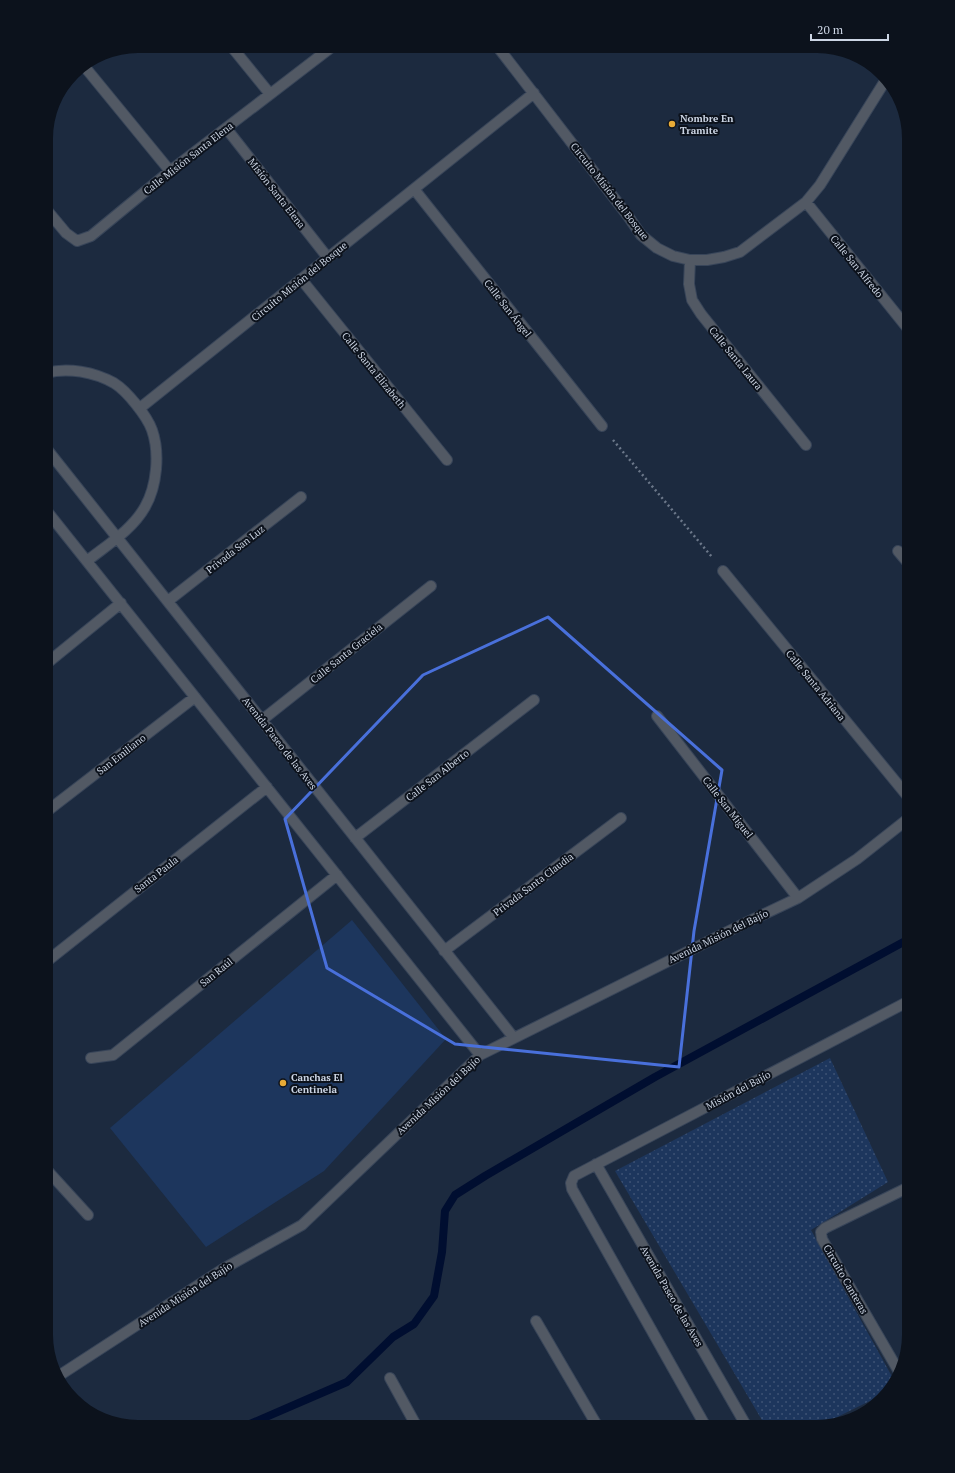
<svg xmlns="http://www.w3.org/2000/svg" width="955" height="1473" font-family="'PT Serif',serif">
  <defs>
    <pattern id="green-dots" width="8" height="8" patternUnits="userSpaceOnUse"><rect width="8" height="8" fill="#1d365d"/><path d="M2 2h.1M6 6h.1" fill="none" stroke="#3d5274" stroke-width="1.8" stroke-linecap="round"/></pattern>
  </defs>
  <rect width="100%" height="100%" fill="#1c2a3f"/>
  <path fill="url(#green-dots)" d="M 830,1058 L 888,1182 L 811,1230 L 895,1382 L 894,1386 L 884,1394 L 817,1427 L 766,1427 L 615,1171 Z"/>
  <path fill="#1d365d" d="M 352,920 L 446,1039 L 324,1171 L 206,1247 L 110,1128 Z"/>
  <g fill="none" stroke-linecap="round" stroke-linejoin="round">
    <path stroke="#000e30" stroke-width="8" d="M 243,1427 L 347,1382 L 393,1337 L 414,1324 L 434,1296 L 442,1252 L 445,1211 L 455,1195 L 485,1176 L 655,1077 L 909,939"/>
    <g stroke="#384559" stroke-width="12">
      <path id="minor" d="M 231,46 L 270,94
        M 497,46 L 628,216 L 641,235 L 657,248 L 673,256 L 690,260 L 707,260 L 724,257 L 740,252 L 806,202 L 820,185 L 885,81
        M 84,66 L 170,171
        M 226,128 L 328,258
        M 414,189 L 602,426
        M 806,202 L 909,330
        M 46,209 L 66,233 L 77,241 L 91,236 L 170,171 L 333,46
        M 690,260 L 689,284 L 692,300 L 701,314 L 806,445
        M 301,279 L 447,460
        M 46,373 C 68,367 94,372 114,383 C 127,391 147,416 152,430 C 160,453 157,486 145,507 C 132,530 107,545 87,561
        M 140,408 L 534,93
        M 46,448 L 514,1038
        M 46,510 L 480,1055
        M 898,551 L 909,564
        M 723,571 L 909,798
        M 168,601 L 301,497
        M 46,664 L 121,603
        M 657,716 L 798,898
        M 262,720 L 431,586
        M 46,812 L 195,697
        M 355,838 L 534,700
        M 444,951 L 621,818
        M 46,962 L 267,787
        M 91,1058 L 113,1055 L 337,875
        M 596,1164 L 747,1427
        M 46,1169 L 88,1215
        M 536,1321 L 598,1427
        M 898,1370 L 822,1239 L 821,1232 L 825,1228 L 909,1187
        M 57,1377 L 223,1269 L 302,1225 L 480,1055 L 743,924 L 798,898 L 857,859 L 909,818
        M 390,1378 L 417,1427
        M 706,1427 L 572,1189 L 571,1183 L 574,1176 L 909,1001"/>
    </g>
    <path stroke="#6c788a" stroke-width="2.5" stroke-dasharray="2 3" stroke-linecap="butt" d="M 613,440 L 712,557"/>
    <use href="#minor" stroke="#525964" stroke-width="10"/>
  </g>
  <path fill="none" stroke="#4970db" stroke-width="3" stroke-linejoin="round" d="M 548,617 L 722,770 L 694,931 L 679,1067 L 455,1044 L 327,968 L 285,819 L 423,675 Z"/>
  <g fill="#e8ab37" stroke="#0c121c" stroke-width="1.5">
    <circle cx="672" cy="124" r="4"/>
    <circle cx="283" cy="1083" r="4"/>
  </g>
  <g text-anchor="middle" stroke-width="4" stroke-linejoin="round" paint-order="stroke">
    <g font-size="10" font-weight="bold" fill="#ccd5e4" stroke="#0c121c" text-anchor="start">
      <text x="680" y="122">Nombre En<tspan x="680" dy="12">Tramite</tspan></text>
      <text x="291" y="1081">Canchas El<tspan x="291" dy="12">Centinela</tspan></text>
    </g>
    <g font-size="10" fill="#ccd5e4" stroke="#0c121c">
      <text transform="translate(188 158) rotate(-38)" y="4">Calle Misión Santa Elena</text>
      <text transform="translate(610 191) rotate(52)" y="4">Circuito Misión del Bosque</text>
      <text transform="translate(277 193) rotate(52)" y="4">Misión Santa Elena</text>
      <text transform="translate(857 266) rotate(51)" y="4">Calle San Alfredo</text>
      <text transform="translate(299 281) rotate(-39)" y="4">Circuito Misión del Bosque</text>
      <text transform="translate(508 308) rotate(52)" y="4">Calle San Ángel</text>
      <text transform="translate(736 358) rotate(51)" y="4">Calle Santa Laura</text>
      <text transform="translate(374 370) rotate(51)" y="4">Calle Santa Elizabeth</text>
      <text transform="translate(235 549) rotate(-38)" y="4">Privada San Luz</text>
      <text transform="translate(346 653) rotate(-39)" y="4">Calle Santa Graciela</text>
      <text transform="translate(816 685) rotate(51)" y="4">Calle Santa Adriana</text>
      <text transform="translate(280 743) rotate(52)" y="4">Avenida Paseo de las Aves</text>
      <text transform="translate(121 754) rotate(-38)" y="4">San Emiliano</text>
      <text transform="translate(437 775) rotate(-38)" y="4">Calle San Alberto</text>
      <text transform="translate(728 807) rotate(52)" y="4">Calle San Miguel</text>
      <text transform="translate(156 874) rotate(-38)" y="4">Santa Paula</text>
      <text transform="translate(533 884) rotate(-37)" y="4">Privada Santa Claudia</text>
      <text transform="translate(718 936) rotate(-26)" y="4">Avenida Misión del Bajío</text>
      <text transform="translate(216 972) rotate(-39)" y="4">San Raúl</text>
      <text transform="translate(738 1090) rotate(-28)" y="4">Misión del Bajío</text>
      <text transform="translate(438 1095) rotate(-43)" y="4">Avenida Misión del Bajío</text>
      <text transform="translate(846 1279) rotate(60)" y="4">Circuito Canteras</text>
      <text transform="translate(185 1294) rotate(-33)" y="4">Avenida Misión del Bajío</text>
      <text transform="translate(672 1296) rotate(60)" y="4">Avenida Paseo de las Aves</text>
    </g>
  </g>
  <path d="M0 0H955V1473H0ZM138 53H817A85 85 0 0 1 902 138V1335A85 85 0 0 1 817 1420H138A85 85 0 0 1 53 1335V138A85 85 0 0 1 138 53Z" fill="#0c121c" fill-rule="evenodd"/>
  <path d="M811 34v6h77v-6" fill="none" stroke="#ccd5e4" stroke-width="2"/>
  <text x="817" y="34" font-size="12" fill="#ccd5e4" stroke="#0c121c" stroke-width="3" paint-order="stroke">20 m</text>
</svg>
